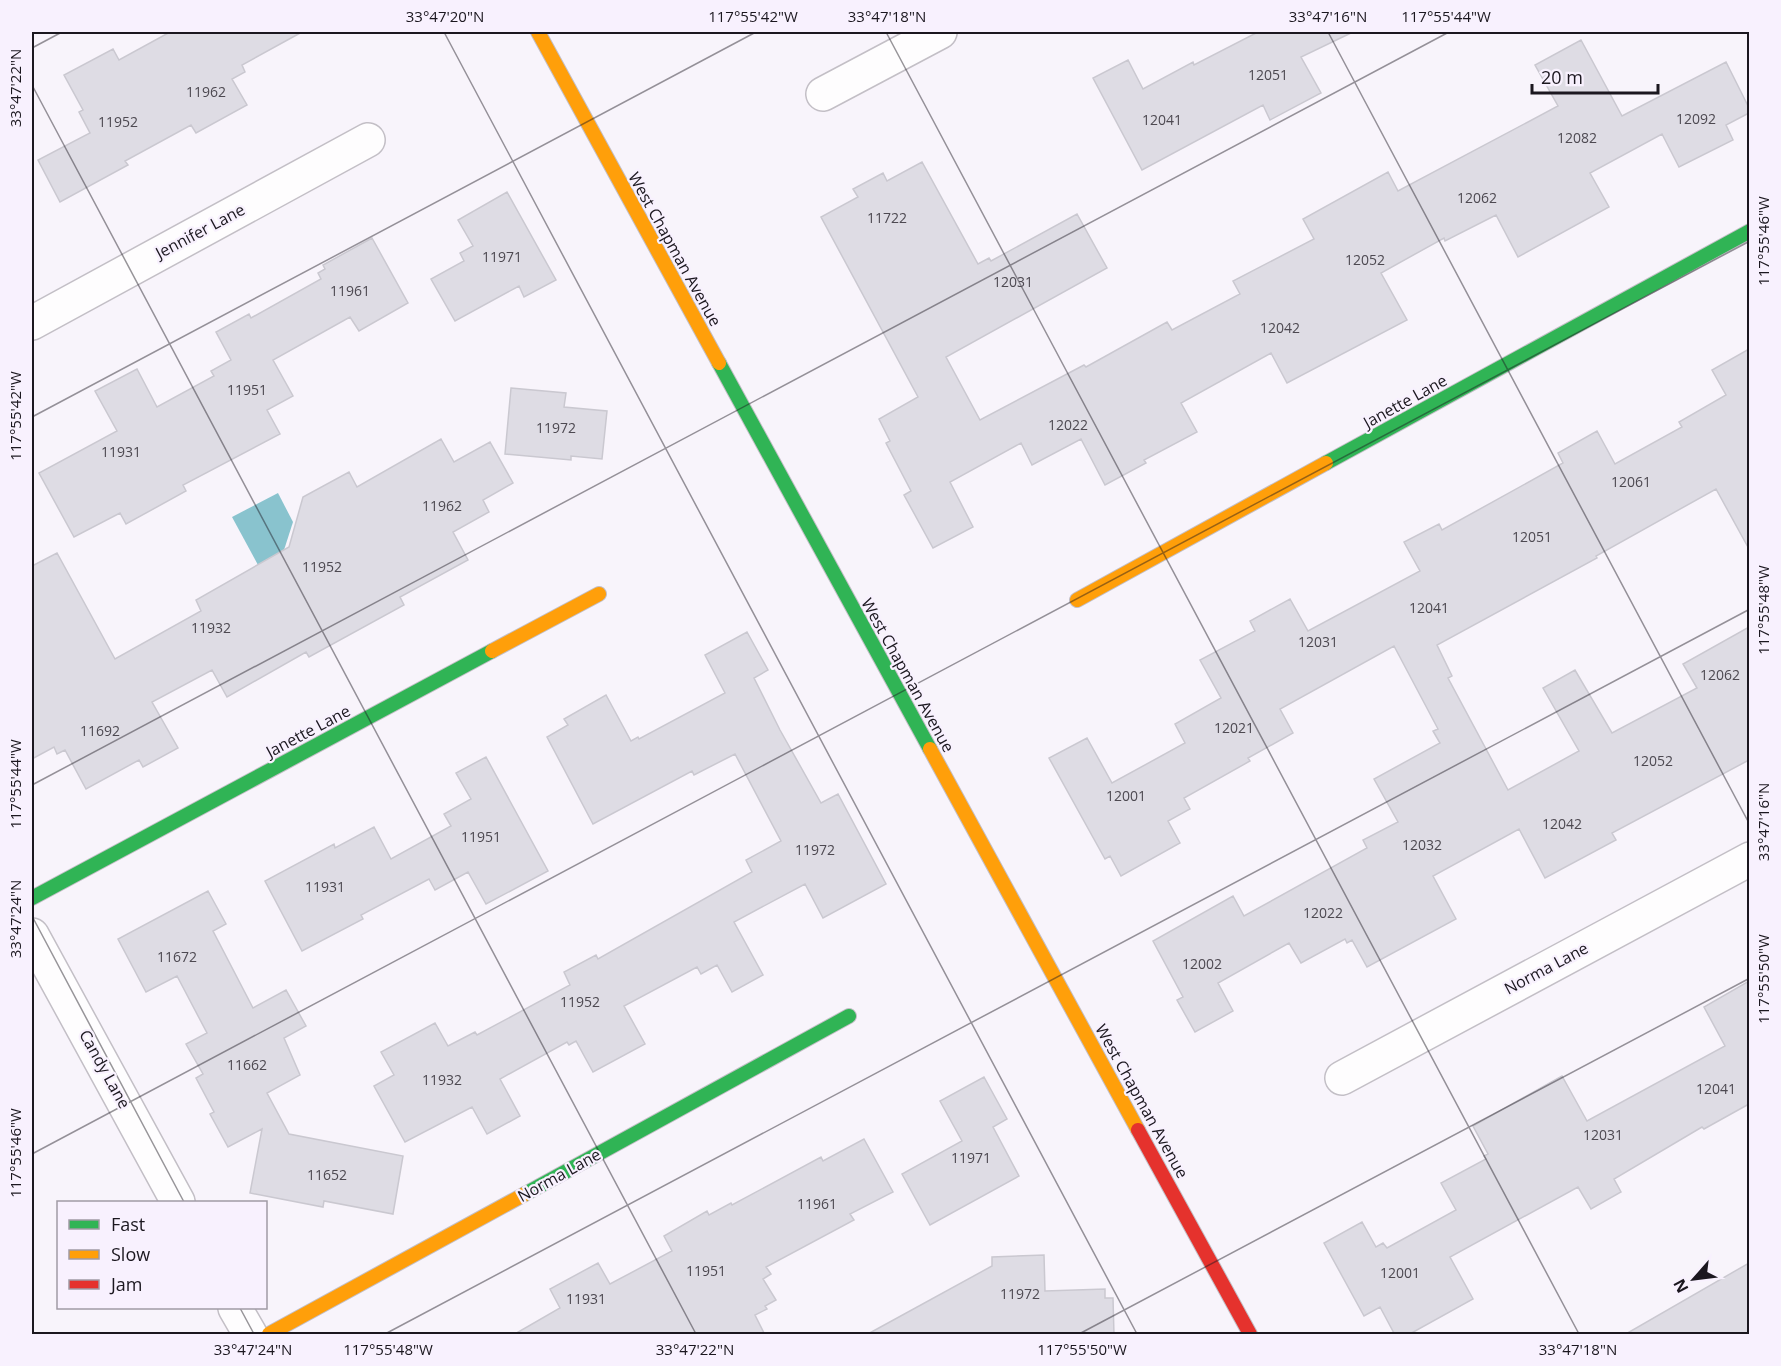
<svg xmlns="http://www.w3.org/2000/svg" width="1781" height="1366" font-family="'Open Sans',sans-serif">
  <rect width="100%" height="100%" fill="#f8f4fb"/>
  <path fill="#89c3ce" d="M 278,493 L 293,522 L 284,550 L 258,565 L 232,517 Z"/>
  <path fill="#dedce4" stroke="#cac8d0" stroke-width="1.5" d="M 170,32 L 302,32 L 242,65 L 245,72 L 232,79 L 247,105 L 196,133 L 191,125 L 125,161 L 128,165 L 60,202 L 38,160 L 90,133 L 79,112 L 83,110 L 64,75 L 113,49 L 119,60 Z
    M 1258,32 L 1353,32 L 1301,57 L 1321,93 L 1270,120 L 1263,105 L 1142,170 L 1093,78 L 1128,60 L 1143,89 L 1193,62 L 1194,65 Z
    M 1581,40 L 1622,116 L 1726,62 L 1749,108 L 1749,113 L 1726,125 L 1733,140 L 1679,167 L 1662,134 L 1590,173 L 1609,207 L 1518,257 L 1496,215 L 1445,241 L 1444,238 L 1381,273 L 1407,320 L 1287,383 L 1271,353 L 1181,403 L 1197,432 L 1144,460 L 1146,463 L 1105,485 L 1081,439 L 1032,465 L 1021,443 L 950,482 L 973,527 L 933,548 L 904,495 L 911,491 L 886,443 L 890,441 L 879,419 L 918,397 L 821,217 L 858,197 L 853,189 L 883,173 L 887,181 L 922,162 L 978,264 L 989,258 L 991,261 L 1077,214 L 1107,268 L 946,357 L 980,420 L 1084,365 L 1086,367 L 1167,322 L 1172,330 L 1240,294 L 1233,281 L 1314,239 L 1303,219 L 1388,172 L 1398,191 L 1558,106 L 1535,65 Z
    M 507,192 L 556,280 L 524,297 L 519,286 L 455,321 L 431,279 L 464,261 L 460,253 L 473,246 L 458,220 Z
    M 372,238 L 408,303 L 359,331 L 350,317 L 273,360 L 293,396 L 267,410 L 280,434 L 183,485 L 186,491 L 126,524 L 120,513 L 74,537 L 39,473 L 117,431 L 95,391 L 137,369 L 157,407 L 214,376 L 211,371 L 231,360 L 216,332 L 249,314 L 251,318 L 321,279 L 318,273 L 325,269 L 323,265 Z
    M 1749,349 L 1749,549 L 1716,489 L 1596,556 L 1597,558 L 1437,645 L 1452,676 L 1448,678 L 1508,790 L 1579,751 L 1543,688 L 1575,670 L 1612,733 L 1697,688 L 1683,664 L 1749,627 L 1749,760 L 1612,833 L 1616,840 L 1545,878 L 1519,829 L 1433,876 L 1456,919 L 1367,967 L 1352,940 L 1347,943 L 1345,939 L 1301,963 L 1289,943 L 1218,983 L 1233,1011 L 1195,1032 L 1177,1000 L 1183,997 L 1153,941 L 1233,896 L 1244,916 L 1367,848 L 1363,840 L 1398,822 L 1374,779 L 1440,743 L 1433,731 L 1438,729 L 1394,646 L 1280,709 L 1293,733 L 1248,758 L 1250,761 L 1184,798 L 1190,809 L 1168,821 L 1180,843 L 1121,876 L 1110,856 L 1105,859 L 1049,758 L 1087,738 L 1112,783 L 1185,743 L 1175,724 L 1221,698 L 1200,660 L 1255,631 L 1250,621 L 1290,599 L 1308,631 L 1420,571 L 1404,542 L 1439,524 L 1442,530 L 1563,463 L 1558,453 L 1597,431 L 1615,464 L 1682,427 L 1679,422 L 1726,395 L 1712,370 Z
    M 511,388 L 566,393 L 564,407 L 607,411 L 602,459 L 571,456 L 571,460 L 505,454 Z
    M 441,439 L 454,462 L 490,442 L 513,483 L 483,500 L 489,512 L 453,532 L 468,560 L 400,597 L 404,605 L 309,657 L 306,652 L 227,697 L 212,670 L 152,702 L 178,748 L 143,767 L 139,760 L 86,789 L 65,750 L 57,754 L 54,747 L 32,759 L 32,566 L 57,553 L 115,659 L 201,611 L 196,600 L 289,547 L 303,497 L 349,472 L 357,487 Z
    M 747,632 L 768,670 L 754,678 L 780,730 L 821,803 L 838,794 L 886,884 L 823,918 L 805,884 L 734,922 L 763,975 L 732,992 L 717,965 L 701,974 L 697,967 L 624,1006 L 645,1044 L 593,1072 L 576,1041 L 569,1045 L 567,1042 L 500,1079 L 520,1116 L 487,1134 L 472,1107 L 405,1142 L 374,1086 L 394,1075 L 381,1052 L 435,1023 L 448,1046 L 475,1032 L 477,1035 L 570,985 L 564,972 L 596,955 L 598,959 L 752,872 L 746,860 L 781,841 L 735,754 L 694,775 L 692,771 L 593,824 L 547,737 L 568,725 L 564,719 L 606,695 L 631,741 L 638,737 L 639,739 L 725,693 L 705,655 Z
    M 486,757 L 548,871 L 486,904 L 468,872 L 435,890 L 429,879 L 361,915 L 363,919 L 302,951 L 265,881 L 334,844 L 335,848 L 374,827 L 391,859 L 451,826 L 444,814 L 471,799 L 456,773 Z
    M 208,891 L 226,924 L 213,931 L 253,1008 L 286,990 L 306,1026 L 284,1038 L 300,1075 L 267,1093 L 289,1134 L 403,1156 L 393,1214 L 324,1201 L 323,1207 L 250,1193 L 262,1129 L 228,1147 L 210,1114 L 214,1112 L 196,1078 L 203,1074 L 186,1044 L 207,1033 L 177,976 L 146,992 L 118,939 Z
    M 1749,981 L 1749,1104 L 1704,1129 L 1702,1127 L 1614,1179 L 1621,1192 L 1591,1209 L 1578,1187 L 1450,1257 L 1473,1299 L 1408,1335 L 1395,1335 L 1380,1307 L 1364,1316 L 1324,1243 L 1362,1222 L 1376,1247 L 1383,1243 L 1387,1248 L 1456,1210 L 1441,1183 L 1486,1159 L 1484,1156 L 1488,1154 L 1473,1126 L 1562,1076 L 1587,1121 L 1725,1046 L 1704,1007 Z
    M 984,1077 L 1007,1119 L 993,1127 L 1019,1176 L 930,1225 L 902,1174 L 962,1141 L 940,1101 Z
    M 864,1139 L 893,1192 L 850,1214 L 854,1220 L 766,1267 L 771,1274 L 763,1279 L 776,1300 L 765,1306 L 767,1309 L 755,1315 L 765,1335 L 513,1335 L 560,1308 L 550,1289 L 598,1263 L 610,1284 L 672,1251 L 664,1236 L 707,1211 L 709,1215 L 731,1203 L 732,1205 L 821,1157 L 823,1161 Z
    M 1044,1255 L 1045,1291 L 1105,1289 L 1105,1298 L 1113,1298 L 1114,1335 L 866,1335 L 992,1266 L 992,1257 Z
    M 1749,1263 L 1749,1335 L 1624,1335 Z"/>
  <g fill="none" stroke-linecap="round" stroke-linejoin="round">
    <g stroke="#c3bfc6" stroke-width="36">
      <path id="street" d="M 823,94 L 940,32
        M 32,323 L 368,140
        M 32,935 L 178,1202
        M 1342,1078 L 1750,859
        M 235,1308 L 250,1334"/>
    </g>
    <g stroke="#c3bfc6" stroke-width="16">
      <path id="fast" d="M 719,363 L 930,749
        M 1326,463 L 1750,231
        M 32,898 L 492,651
        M 525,1194 L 849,1016"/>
    </g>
    <g stroke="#c3bfc6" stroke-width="16">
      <path id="slow" d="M 538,32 L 719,363
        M 1077,600 L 1326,463
        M 492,651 L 599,594
        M 930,749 L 1138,1130
        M 269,1334 L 525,1194"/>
    </g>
    <g stroke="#c3bfc6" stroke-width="16">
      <path id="jam" d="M 1138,1130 L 1250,1334"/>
    </g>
    <use href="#street" stroke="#fefdfe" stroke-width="33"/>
    <use href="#fast" stroke="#30b455" stroke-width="14"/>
    <use href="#slow" stroke="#ff9f0a" stroke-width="14"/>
    <use href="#jam" stroke="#e5322d" stroke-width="14"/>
  </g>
  <path fill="none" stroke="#1b171f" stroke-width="1.5" stroke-opacity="0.45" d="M 444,32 L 1137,1334M 886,32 L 1579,1334M 1328,32 L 1750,825M 32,48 L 62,32M 32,85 L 696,1334M 32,417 L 756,32M 32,785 L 1449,32M 32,916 L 184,1202M 32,1154 L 1750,241M 240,1308 L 254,1334M 385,1334 L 1750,609M 1079,1334 L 1750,978"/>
  <g text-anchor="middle" stroke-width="4.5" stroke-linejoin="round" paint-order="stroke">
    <g font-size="14" fill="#4d4951">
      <text x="1268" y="80">12051</text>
      <text x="206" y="97">11962</text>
      <text x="1696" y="124">12092</text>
      <text x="1162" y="125">12041</text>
      <text x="118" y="127">11952</text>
      <text x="1577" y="143">12082</text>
      <text x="1477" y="203">12062</text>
      <text x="887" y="223">11722</text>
      <text x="502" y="262">11971</text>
      <text x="1365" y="265">12052</text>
      <text x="1013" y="287">12031</text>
      <text x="350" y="296">11961</text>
      <text x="1280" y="333">12042</text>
      <text x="247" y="395">11951</text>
      <text x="1068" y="430">12022</text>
      <text x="556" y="433">11972</text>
      <text x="121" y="457">11931</text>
      <text x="1631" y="487">12061</text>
      <text x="442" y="511">11962</text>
      <text x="1532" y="542">12051</text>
      <text x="322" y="572">11952</text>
      <text x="1429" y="613">12041</text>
      <text x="211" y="633">11932</text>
      <text x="1318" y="647">12031</text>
      <text x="1720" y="680">12062</text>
      <text x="1234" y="733">12021</text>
      <text x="100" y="736">11692</text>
      <text x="1653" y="766">12052</text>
      <text x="1126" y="801">12001</text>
      <text x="1562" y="829">12042</text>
      <text x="481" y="842">11951</text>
      <text x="1422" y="850">12032</text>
      <text x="815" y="855">11972</text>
      <text x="325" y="892">11931</text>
      <text x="1323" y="918">12022</text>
      <text x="177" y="962">11672</text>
      <text x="1202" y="969">12002</text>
      <text x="580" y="1007">11952</text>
      <text x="247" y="1070">11662</text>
      <text x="442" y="1085">11932</text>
      <text x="1716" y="1094">12041</text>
      <text x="1603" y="1140">12031</text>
      <text x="971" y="1163">11971</text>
      <text x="327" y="1180">11652</text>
      <text x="817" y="1209">11961</text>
      <text x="706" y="1276">11951</text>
      <text x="1400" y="1278">12001</text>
      <text x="1020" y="1299">11972</text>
      <text x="586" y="1304">11931</text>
    </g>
    <g font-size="16" fill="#1b171f" stroke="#f8f1fe">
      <text transform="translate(200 231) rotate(-28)" y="6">Jennifer Lane</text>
      <text transform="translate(675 249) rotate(61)" y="6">West Chapman Avenue</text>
      <text transform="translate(1405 401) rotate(-29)" y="6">Janette Lane</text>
      <text transform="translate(908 675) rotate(61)" y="6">West Chapman Avenue</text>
      <text transform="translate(308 731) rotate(-28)" y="6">Janette Lane</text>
      <text transform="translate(1546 968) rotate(-28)" y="6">Norma Lane</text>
      <text transform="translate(105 1069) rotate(61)" y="6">Candy Lane</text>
      <text transform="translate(1142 1101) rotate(61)" y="6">West Chapman Avenue</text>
      <text transform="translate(559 1175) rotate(-29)" y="6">Norma Lane</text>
    </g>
  </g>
  <rect width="1781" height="1366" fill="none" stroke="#f8f1fe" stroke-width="66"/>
  <rect x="57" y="1201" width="210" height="108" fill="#f8f1fe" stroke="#a09aa5" stroke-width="1.5"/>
  <rect x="69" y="1220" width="30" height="9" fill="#30b455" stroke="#a09aa5" stroke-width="1.5"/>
  <text x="111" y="1231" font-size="18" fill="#1b171f">Fast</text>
  <rect x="69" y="1250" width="30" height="9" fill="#ff9f0a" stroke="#a09aa5" stroke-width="1.5"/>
  <text x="111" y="1261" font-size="18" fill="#1b171f">Slow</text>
  <rect x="69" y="1280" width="30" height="9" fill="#e5322d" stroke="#a09aa5" stroke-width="1.5"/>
  <text x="111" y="1291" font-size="18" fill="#1b171f">Jam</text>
  <g transform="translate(1694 1279) rotate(242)" stroke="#f8f1fe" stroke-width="4.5" paint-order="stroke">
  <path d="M0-4.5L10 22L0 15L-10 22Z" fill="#1b171f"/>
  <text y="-9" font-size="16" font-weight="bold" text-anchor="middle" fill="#1b171f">N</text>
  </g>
  <path d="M1532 84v9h126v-9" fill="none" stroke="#1b171f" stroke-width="3"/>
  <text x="1541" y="84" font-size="18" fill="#1b171f" stroke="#f8f1fe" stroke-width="4.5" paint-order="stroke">20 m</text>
  <rect x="33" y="33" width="1715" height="1300" fill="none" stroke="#1b171f" stroke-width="2"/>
  <g font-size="15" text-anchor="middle" fill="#1b171f">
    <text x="445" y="22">33°47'20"N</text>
    <text x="753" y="22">117°55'42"W</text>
    <text x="887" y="22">33°47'18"N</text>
    <text x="1328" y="22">33°47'16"N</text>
    <text x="1446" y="22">117°55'44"W</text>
    <text transform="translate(16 88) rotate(-90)" y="5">33°47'22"N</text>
    <text transform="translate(1764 241) rotate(-90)" y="5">117°55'46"W</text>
    <text transform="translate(16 416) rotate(-90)" y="5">117°55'42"W</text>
    <text transform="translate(1764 610) rotate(-90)" y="5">117°55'48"W</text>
    <text transform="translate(16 784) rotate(-90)" y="5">117°55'44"W</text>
    <text transform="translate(1764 822) rotate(-90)" y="5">33°47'16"N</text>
    <text transform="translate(16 919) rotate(-90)" y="5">33°47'24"N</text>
    <text transform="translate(1764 979) rotate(-90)" y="5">117°55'50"W</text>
    <text transform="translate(16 1153) rotate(-90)" y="5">117°55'46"W</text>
    <text x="253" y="1355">33°47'24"N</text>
    <text x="388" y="1355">117°55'48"W</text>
    <text x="695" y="1355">33°47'22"N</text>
    <text x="1082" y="1355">117°55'50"W</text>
    <text x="1578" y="1355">33°47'18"N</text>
  </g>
</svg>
